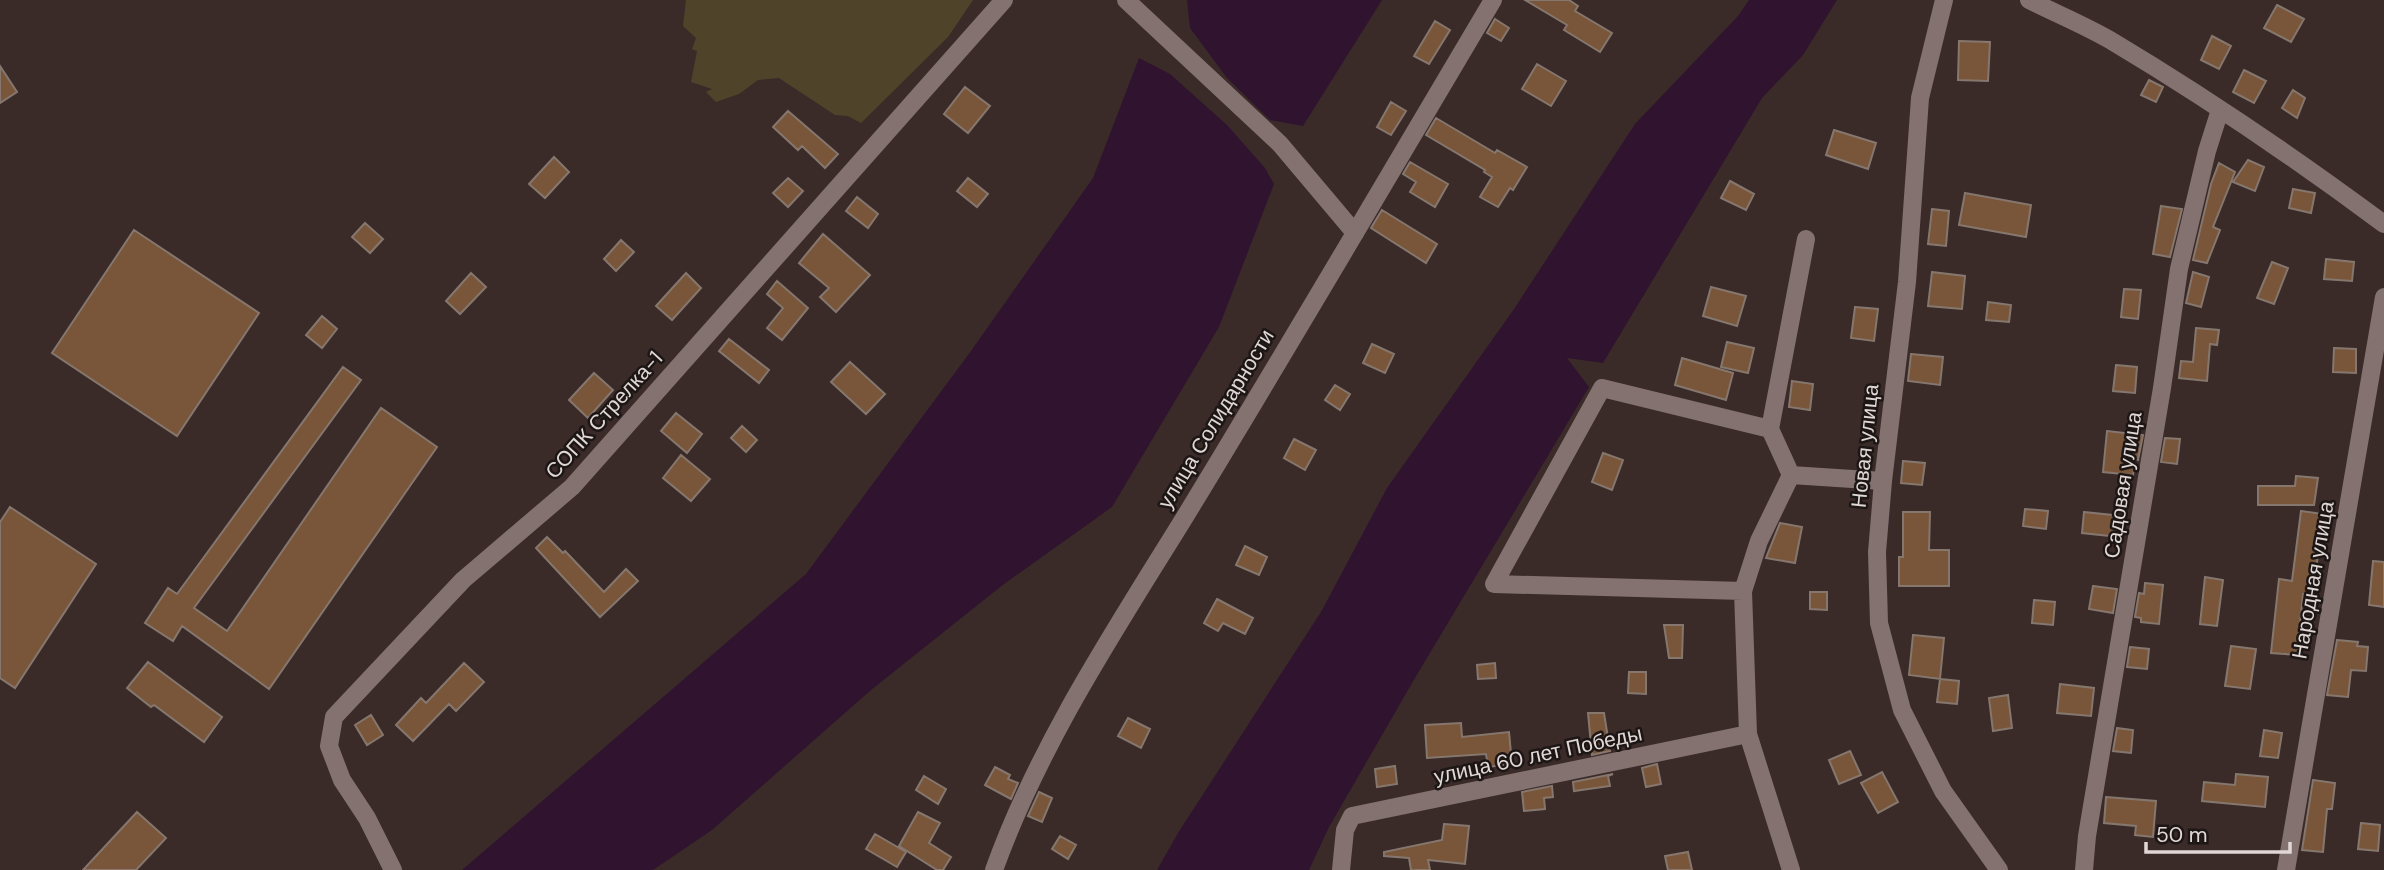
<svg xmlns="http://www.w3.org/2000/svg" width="2384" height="870" font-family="'DM Sans',sans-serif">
  <rect width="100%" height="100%" fill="#3a2b29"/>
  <path fill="#4f4429" d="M 686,0 L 973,0 L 948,37 L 861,123 L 848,116 L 835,115 L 779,78 L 758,80 L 739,94 L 716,102 L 706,92 L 712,89 L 691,82 L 697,51 L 692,49 L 696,38 L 683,26 Z"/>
  <path fill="#30132e" d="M 1187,0 L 1382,0 L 1303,126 L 1270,120 L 1227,78 L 1190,28 Z
    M 1749,0 L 1837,0 L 1803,55 L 1762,98 L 1603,363 L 1567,358 L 1589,387 L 1415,678 L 1329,827 L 1309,870 L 1157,870 L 1178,833 L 1321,612 L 1387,488 L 1514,309 L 1635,124 L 1738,16 Z
    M 1139,58 L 1170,74 L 1227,125 L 1265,168 L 1274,184 L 1219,327 L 1112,507 L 1004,584 L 871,690 L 712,830 L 653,870 L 462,870 L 806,574 L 971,351 L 1093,178 Z"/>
  <path fill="#795539" stroke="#85776e" stroke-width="2" d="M 1525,0 L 1569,0 L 1578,6 L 1575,11 L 1612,33 L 1600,52 L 1564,30 L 1567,25 Z
    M 2277,5 L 2304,19 L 2291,42 L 2264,28 Z
    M 1495,19 L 1509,28 L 1501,41 L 1487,33 Z
    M 1435,21 L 1450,30 L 1429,64 L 1414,56 Z
    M 2212,36 L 2231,46 L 2219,69 L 2201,60 Z
    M 1959,41 L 1990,42 L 1988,81 L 1958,80 Z
    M 1537,64 L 1566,81 L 1551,106 L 1522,89 Z
    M 0,66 L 17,92 L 0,103 Z
    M 2244,70 L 2266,81 L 2254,103 L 2233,92 Z
    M 2149,80 L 2163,87 L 2156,102 L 2141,95 Z
    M 965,87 L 990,106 L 968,133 L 944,114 Z
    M 2293,90 L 2305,98 L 2297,118 L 2282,108 Z
    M 1391,102 L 1406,111 L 1391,135 L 1377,127 Z
    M 788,111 L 838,154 L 825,168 L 802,146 L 798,150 L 773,127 Z
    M 1436,118 L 1495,153 L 1497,150 L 1527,167 L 1513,190 L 1510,188 L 1498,207 L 1480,197 L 1492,177 L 1484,172 L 1485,170 L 1426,135 Z
    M 1834,130 L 1876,143 L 1868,169 L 1826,155 Z
    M 554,157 L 569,172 L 545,198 L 529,184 Z
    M 2248,160 L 2264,167 L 2255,191 L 2233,182 Z
    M 1410,162 L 1448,184 L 1435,207 L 1410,192 L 1416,182 L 1403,174 Z
    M 2219,163 L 2235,172 L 2213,227 L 2220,230 L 2207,263 L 2193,260 L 2211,184 Z
    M 788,178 L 803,191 L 788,207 L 773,193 Z
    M 968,178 L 988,194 L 977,207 L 957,191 Z
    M 1730,181 L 1754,194 L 1746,210 L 1721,198 Z
    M 2293,189 L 2315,193 L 2311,213 L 2289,208 Z
    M 1965,193 L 2031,205 L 2026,237 L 1959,225 Z
    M 857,197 L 878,214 L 868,228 L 846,211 Z
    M 2161,206 L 2182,209 L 2170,257 L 2153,254 Z
    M 1932,209 L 1949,211 L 1946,246 L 1928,244 Z
    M 1382,210 L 1437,244 L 1426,263 L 1371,228 Z
    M 365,223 L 383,239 L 370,253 L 352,237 Z
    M 134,230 L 259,313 L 177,436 L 52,353 Z
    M 823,234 L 870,275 L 836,312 L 820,297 L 829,288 L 799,263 Z
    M 621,240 L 634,252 L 616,271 L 604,259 Z
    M 2326,259 L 2354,262 L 2352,281 L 2324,279 Z
    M 2272,262 L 2288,268 L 2274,304 L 2257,298 Z
    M 1932,272 L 1965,276 L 1962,309 L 1928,306 Z
    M 2193,272 L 2209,277 L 2201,307 L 2186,303 Z
    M 471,273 L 486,287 L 460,314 L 446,301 Z
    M 686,273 L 701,288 L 672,320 L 656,306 Z
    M 777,281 L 808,308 L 782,340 L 767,328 L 783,308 L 767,294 Z
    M 1711,287 L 1746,296 L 1737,326 L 1703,316 Z
    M 2124,289 L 2141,290 L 2138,319 L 2121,317 Z
    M 1988,302 L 2011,305 L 2009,322 L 1986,320 Z
    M 1855,307 L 1878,309 L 1874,341 L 1851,338 Z
    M 322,316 L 337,329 L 322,348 L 306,335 Z
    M 2196,328 L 2219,330 L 2217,345 L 2210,344 L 2207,381 L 2179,378 L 2181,361 L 2193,362 Z
    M 729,339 L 769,370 L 759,383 L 719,351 Z
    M 1727,342 L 1754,348 L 1748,373 L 1721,367 Z
    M 1372,344 L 1394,354 L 1385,373 L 1363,363 Z
    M 2334,348 L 2356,349 L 2356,373 L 2333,372 Z
    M 1911,354 L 1943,357 L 1940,385 L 1908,381 Z
    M 1682,358 L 1733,373 L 1726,400 L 1675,385 Z
    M 850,362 L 885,394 L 866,414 L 831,382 Z
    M 2116,365 L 2137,367 L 2135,393 L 2113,391 Z
    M 343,367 L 361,380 L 194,608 L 227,631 L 381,408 L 437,447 L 269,689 L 182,626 L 173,641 L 145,623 L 168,588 L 177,594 Z
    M 594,373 L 613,390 L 588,418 L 569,400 Z
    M 1792,381 L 1813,384 L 1810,410 L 1789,407 Z
    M 1335,385 L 1350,394 L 1340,410 L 1325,400 Z
    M 676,413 L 702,434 L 687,453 L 661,431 Z
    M 742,426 L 757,440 L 746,452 L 731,438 Z
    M 2107,431 L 2143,435 L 2138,460 L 2135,459 L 2133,475 L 2103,472 Z
    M 2165,438 L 2180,439 L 2177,464 L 2161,462 Z
    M 1294,439 L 1316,450 L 1305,470 L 1284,458 Z
    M 1603,453 L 1623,460 L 1612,490 L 1592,482 Z
    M 681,455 L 710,479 L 691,501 L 663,478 Z
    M 1903,461 L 1925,463 L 1922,485 L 1901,483 Z
    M 2296,476 L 2318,478 L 2314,505 L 2258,505 L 2258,486 L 2295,486 Z
    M 10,507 L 96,564 L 15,688 L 0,678 L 0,522 Z
    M 2025,509 L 2048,511 L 2046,529 L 2023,526 Z
    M 2301,511 L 2323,514 L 2313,595 L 2303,594 L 2297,655 L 2271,653 L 2279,579 L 2292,581 Z
    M 1903,512 L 1930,512 L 1929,550 L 1949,550 L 1949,586 L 1899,586 L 1899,557 L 1903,557 Z
    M 2084,512 L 2122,516 L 2119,537 L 2082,533 Z
    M 1780,523 L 1802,527 L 1795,563 L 1766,558 Z
    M 547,537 L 563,553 L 565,551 L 604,592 L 626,569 L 638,581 L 600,617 L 536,548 Z
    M 1245,546 L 1267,557 L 1259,575 L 1236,565 Z
    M 2373,561 L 2384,562 L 2384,607 L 2369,605 Z
    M 2205,577 L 2223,580 L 2217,626 L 2200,624 Z
    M 2145,583 L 2163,585 L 2159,624 L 2141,622 L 2141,618 L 2135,617 L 2139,593 L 2144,594 Z
    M 2093,586 L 2117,589 L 2113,613 L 2089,609 Z
    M 1810,592 L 1827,592 L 1827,610 L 1810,609 Z
    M 1217,599 L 1253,618 L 1245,634 L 1223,623 L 1218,631 L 1204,623 Z
    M 2034,600 L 2055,602 L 2053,625 L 2032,623 Z
    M 1664,625 L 1683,625 L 1682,658 L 1669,658 Z
    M 1913,635 L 1944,638 L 1940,679 L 1909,675 Z
    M 2337,640 L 2358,642 L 2357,646 L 2368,647 L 2366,671 L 2351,670 L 2348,697 L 2327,695 Z
    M 2231,646 L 2256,649 L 2250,689 L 2225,686 Z
    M 2130,647 L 2149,649 L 2147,669 L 2127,667 Z
    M 148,662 L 222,717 L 204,742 L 154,705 L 151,707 L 127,688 Z
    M 464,663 L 484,682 L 456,711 L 449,704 L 413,741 L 396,725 L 421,698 L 426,703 Z
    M 1495,663 L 1496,678 L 1478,679 L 1477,665 Z
    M 1629,672 L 1646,672 L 1646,694 L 1628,693 Z
    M 1940,679 L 1959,681 L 1957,704 L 1937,702 Z
    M 2060,684 L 2094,688 L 2091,716 L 2057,713 Z
    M 2008,695 L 2012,728 L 1993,731 L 1989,698 Z
    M 1588,713 L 1604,713 L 1610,751 L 1592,755 Z
    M 371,715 L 383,735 L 367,745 L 355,725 Z
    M 1128,718 L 1150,729 L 1141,748 L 1118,736 Z
    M 1461,723 L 1462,737 L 1509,732 L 1512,764 L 1488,767 L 1486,754 L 1427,758 L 1425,725 Z
    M 2117,728 L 2133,730 L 2131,753 L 2113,751 Z
    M 2264,730 L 2282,733 L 2278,758 L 2260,756 Z
    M 1850,751 L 1861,775 L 1839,784 L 1829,760 Z
    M 1657,764 L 1661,784 L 1646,787 L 1642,768 Z
    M 1395,766 L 1397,784 L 1377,787 L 1375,769 Z
    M 995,767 L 1010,775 L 1008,779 L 1018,783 L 1011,799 L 985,785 Z
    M 1882,772 L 1898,802 L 1878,813 L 1861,783 Z
    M 1613,774 L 1608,776 L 1610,786 L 1574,791 L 1573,782 Z
    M 2236,774 L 2268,777 L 2265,807 L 2202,801 L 2204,782 L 2235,785 Z
    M 924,776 L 946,789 L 938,804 L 916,790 Z
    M 2313,780 L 2335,783 L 2332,809 L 2327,809 L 2323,852 L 2302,850 Z
    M 1552,786 L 1553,797 L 1544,798 L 1545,809 L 1524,811 L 1522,792 Z
    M 1039,792 L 1052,798 L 1042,822 L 1028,816 Z
    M 2106,797 L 2156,801 L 2153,837 L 2135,835 L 2136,826 L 2104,823 Z
    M 137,812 L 166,838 L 136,870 L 83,870 Z
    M 918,812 L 940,823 L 929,843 L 951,857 L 943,870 L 937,870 L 899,846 Z
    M 2361,823 L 2380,825 L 2378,851 L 2358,849 Z
    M 1444,824 L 1469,826 L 1465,864 L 1428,860 L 1430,870 L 1411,870 L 1409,858 L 1384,856 L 1384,852 L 1442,840 Z
    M 875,834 L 906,852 L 897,867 L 866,849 Z
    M 1060,836 L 1076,845 L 1068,859 L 1052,849 Z
    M 1688,852 L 1692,870 L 1668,870 L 1665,856 Z"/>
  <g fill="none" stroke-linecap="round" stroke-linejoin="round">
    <path stroke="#837270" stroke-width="18" d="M 2029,0 C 2055,13 2084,25 2110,40 C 2204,96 2295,158 2384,224
      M 1355,233 L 1493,0
      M 1770,429 L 1806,239
      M 1743,591 L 1494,584 L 1602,388 L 1770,429 L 1791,475
      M 393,870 L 367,818 L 342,780 L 329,746 L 334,717 L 463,580 L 572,487 L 1004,0
      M 1341,870 L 1345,830 L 1352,816 L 1748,734
      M 1791,870 L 1748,734 L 1743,591 L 1759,541 L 1791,475 L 1883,481
      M 2084,870 L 2087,836 L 2162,388 L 2179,269 L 2207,151 L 2220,110
      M 2286,870 L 2384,297"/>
    <path stroke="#837270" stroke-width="18" d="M 1944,0 L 1920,98 L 1907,282 L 1883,481 L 1877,552 L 1879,623 L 1902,710 L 1943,791 L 1999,870
      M 994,870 C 1039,745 1113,633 1183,520 C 1241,425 1298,329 1355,233 L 1280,144 L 1126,0"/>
  </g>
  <g text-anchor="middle" stroke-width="5" stroke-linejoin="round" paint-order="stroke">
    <g font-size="21" fill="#e1d8d6" stroke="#1c1615">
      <text transform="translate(604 415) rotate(-48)" y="7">СОПК Стрелка-1</text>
      <text transform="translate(1216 419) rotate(-59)" y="7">улица Солидарности</text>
      <text transform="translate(1865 446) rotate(-84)" y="7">Новая улица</text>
      <text transform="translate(2123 485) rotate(-81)" y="7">Садовая улица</text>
      <text transform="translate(2313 580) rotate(-80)" y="7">Народная улица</text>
      <text transform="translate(1538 755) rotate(-12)" y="7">улица 60 лет Победы</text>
    </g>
  </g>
  <path d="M2146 842v10h144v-10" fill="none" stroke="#e1d8d6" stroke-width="3.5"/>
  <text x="2156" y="842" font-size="21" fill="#e1d8d6" stroke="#1c1615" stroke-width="5" paint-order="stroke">50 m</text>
</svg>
